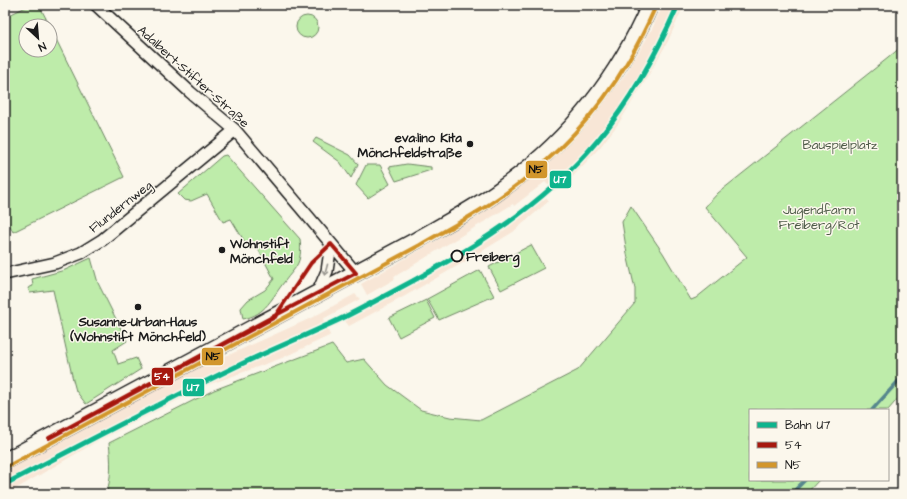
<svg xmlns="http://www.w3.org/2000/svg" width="907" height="499" font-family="'Architects Daughter',sans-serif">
  <rect width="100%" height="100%" fill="#fbf7ec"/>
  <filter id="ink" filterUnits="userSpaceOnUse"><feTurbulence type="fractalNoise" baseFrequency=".025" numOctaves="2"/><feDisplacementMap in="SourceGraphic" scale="8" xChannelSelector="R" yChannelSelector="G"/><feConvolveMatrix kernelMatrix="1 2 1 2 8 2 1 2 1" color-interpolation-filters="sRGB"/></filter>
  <g filter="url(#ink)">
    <path fill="#f8e6d6" d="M 663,5 L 684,5 L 668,41 L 644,83 L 618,124 L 600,147 L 563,187 L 558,188 L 554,191 L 545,182 L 514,206 L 513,204 L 394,277 L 395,279 L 367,295 L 361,284 L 476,218 L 519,188 L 565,148 L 585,127 L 614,90 L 627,72 L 651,31 Z
      M 543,193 L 549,201 L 513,232 L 466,261 L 405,296 L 349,326 L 345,321 L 336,326 L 333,320 L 399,285 L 400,286 L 455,255 L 486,236 L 503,224 L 518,213 L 518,212 Z
      M 355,294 L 360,299 L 323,319 L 330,335 L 329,336 L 282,358 L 208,385 L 96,442 L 7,494 L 5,489 L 5,470 L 210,360 L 231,354 L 311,318 Z"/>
    <path fill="#beecaa" stroke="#6d8463" d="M 30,5 L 39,5 L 50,26 L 26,26 L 26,50 L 50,50 L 50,27 L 124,177 L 13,232 L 5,216 L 5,17 Z
      M296 27a11 11 0 1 1 22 0a11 11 0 1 1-22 0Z
      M 902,46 L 902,394 L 888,410 L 750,410 L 750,480 L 819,480 L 806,494 L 106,494 C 112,479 111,459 109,443 L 214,390 L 332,345 L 346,363 L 364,359 L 387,385 L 421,410 L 450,417 L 481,420 L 578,370 L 635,303 L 635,289 L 627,254 L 622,222 L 631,206 L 663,253 L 691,300 L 696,298 L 747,257 L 705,207 L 718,193 L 888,58 Z
      M 316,138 L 350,155 L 358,164 L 351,178 L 340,162 L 313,142 Z
      M 226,155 L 300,239 C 301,247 301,256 298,263 C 295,270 289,275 285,281 C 272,297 266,315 243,319 L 241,308 L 248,300 L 265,290 L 274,279 L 257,247 L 249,249 L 231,219 L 223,222 L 207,194 L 191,201 L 184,200 L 178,194 L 222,156 Z
      M 407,164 L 431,167 L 431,170 L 396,181 L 389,167 Z
      M 366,165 L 380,165 L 390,184 L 368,198 L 356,185 Z
      M 531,245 L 544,268 L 501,290 L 489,267 Z
      M 91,258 L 98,283 L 127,341 L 113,350 L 118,364 L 136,358 L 141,369 L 86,404 L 76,391 L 73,380 L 53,290 L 30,293 L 28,288 L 33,286 L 32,279 L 65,270 Z
      M 480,270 L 494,296 L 439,320 L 427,299 Z
      M 426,300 L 435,318 L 399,337 L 389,318 Z"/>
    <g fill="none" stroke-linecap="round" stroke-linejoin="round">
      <path stroke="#56868d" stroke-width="3.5" d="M 872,410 L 902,377
        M 791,494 L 805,480"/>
      <g stroke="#1c1c1c" stroke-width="14">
        <path id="street" d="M 96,5 L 190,92 L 235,130 L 356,273
          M 5,274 L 55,263 L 81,253 L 102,240 L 235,130
          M 317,294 L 327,271 L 331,244"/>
      </g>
      <g stroke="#1c1c1c" stroke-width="19">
        <path id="secondary" d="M 5,461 L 417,240 C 445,224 474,209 500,190 C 568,142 617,81 650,5"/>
      </g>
      <use href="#street" stroke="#fbf7ec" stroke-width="11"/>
      <use href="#secondary" stroke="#fbf7ec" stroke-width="16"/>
      <g stroke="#fbf7ec" stroke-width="7">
        <path id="bus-1" d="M 331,244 L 356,273 L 276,315 L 311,263 Z
          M 49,438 L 276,315
          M 49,438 L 275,317 L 276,315"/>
      </g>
      <g stroke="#fbf7ec" stroke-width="7">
        <path id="bus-2" d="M 8,466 L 420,245 C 444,231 469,218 493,202 C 547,166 595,118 628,61 C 638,44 647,26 655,8"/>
      </g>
      <use href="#bus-1" stroke="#a6180e" stroke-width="4"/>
      <use href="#bus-2" stroke="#d2962c" stroke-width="4"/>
      <g stroke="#fbf7ec" stroke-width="8">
        <path id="rail-1" d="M 5,484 C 87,442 169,398 252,359 C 278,347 304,336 330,324 C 352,314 373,302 394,291 C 470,251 542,207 598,140 C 632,99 657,53 678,5"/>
      </g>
      <use href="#rail-1" stroke="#0eb48d" stroke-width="5"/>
    </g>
    <defs><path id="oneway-shaft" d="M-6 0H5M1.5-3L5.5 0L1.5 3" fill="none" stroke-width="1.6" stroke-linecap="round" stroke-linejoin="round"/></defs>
    <use stroke="#97948e" href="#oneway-shaft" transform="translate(326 270) rotate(105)"/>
  </g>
  <g fill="#1c1c1c" stroke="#fbf7ec" stroke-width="1.5">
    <circle cx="470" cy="144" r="4"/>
    <circle cx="222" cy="250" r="4"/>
    <circle cx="138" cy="307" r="4"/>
  </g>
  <circle fill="#fbf7ec" stroke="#1c1c1c" stroke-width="2" cx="457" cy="256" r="5.5"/>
  <g text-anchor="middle" stroke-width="3" stroke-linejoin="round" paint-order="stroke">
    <g font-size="13" fill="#1c1c1c" stroke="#fbf7ec">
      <text transform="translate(194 76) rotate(42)" y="5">Adalbert-Stifter-Straße</text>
      <text transform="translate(120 206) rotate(-38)" y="5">Flundernweg</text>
    </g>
    <g font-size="13" font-weight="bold" fill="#1c1c1c" stroke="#fbf7ec" text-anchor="end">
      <text x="462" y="142">eva:lino Kita<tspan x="462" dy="15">Mönchfeldstraße</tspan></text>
      <text x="230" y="248" text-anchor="start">Wohnstift<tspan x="230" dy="15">Mönchfeld</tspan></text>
      <text x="138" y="326" text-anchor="middle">Susanne-Urban-Haus<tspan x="138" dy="15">(Wohnstift Mönchfeld)</tspan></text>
    </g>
    <g font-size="13" fill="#4d5a47" stroke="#fbf7ec">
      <text x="840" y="149">Bauspielplatz</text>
      <text x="819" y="214">Jugendfarm<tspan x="819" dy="15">Freiberg/Rot</tspan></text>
    </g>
    <g font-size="13" font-weight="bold" fill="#1c1c1c" stroke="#fbf7ec" text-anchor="start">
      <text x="466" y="261">Freiberg</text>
    </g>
  </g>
  <g stroke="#fbf7ec" stroke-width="1.5">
    <rect x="525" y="160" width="23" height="19" rx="4" fill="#d2962c"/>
    <rect x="549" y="170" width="23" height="19" rx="4" fill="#0eb48d"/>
    <rect x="201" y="347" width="23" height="19" rx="4" fill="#d2962c"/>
    <rect x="151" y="367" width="23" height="19" rx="4" fill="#a6180e"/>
    <rect x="182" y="378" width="23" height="19" rx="4" fill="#0eb48d"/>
  </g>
  <g font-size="11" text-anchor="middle" font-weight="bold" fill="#fff">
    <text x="560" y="183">U7</text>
    <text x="162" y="380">54</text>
    <text x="193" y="391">U7</text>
  </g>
  <g font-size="11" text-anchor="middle" font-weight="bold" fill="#111">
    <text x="536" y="173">N5</text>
    <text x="213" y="360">N5</text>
  </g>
  <rect width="907" height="499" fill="none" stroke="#fbf7ec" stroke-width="20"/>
  <rect x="10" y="10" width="887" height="479" fill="none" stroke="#1c1c1c" stroke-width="1.5" filter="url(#ink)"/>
  <rect x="749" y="409" width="140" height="72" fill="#fbf7ec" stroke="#a29f99"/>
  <rect x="757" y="422" width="20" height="6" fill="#0eb48d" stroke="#a29f99"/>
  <text x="785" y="429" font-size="12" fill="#1c1c1c">Bahn U7</text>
  <rect x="757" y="442" width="20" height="6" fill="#a6180e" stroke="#a29f99"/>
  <text x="785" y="449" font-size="12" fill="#1c1c1c">54</text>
  <rect x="757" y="462" width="20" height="6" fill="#d2962c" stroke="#a29f99"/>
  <text x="785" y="469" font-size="12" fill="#1c1c1c">N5</text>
  <g transform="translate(38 38) rotate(154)"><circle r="19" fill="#fbf7ec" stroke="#a29f99"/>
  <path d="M0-3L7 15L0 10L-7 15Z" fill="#1c1c1c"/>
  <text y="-6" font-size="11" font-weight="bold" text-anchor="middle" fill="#1c1c1c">N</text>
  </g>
</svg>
